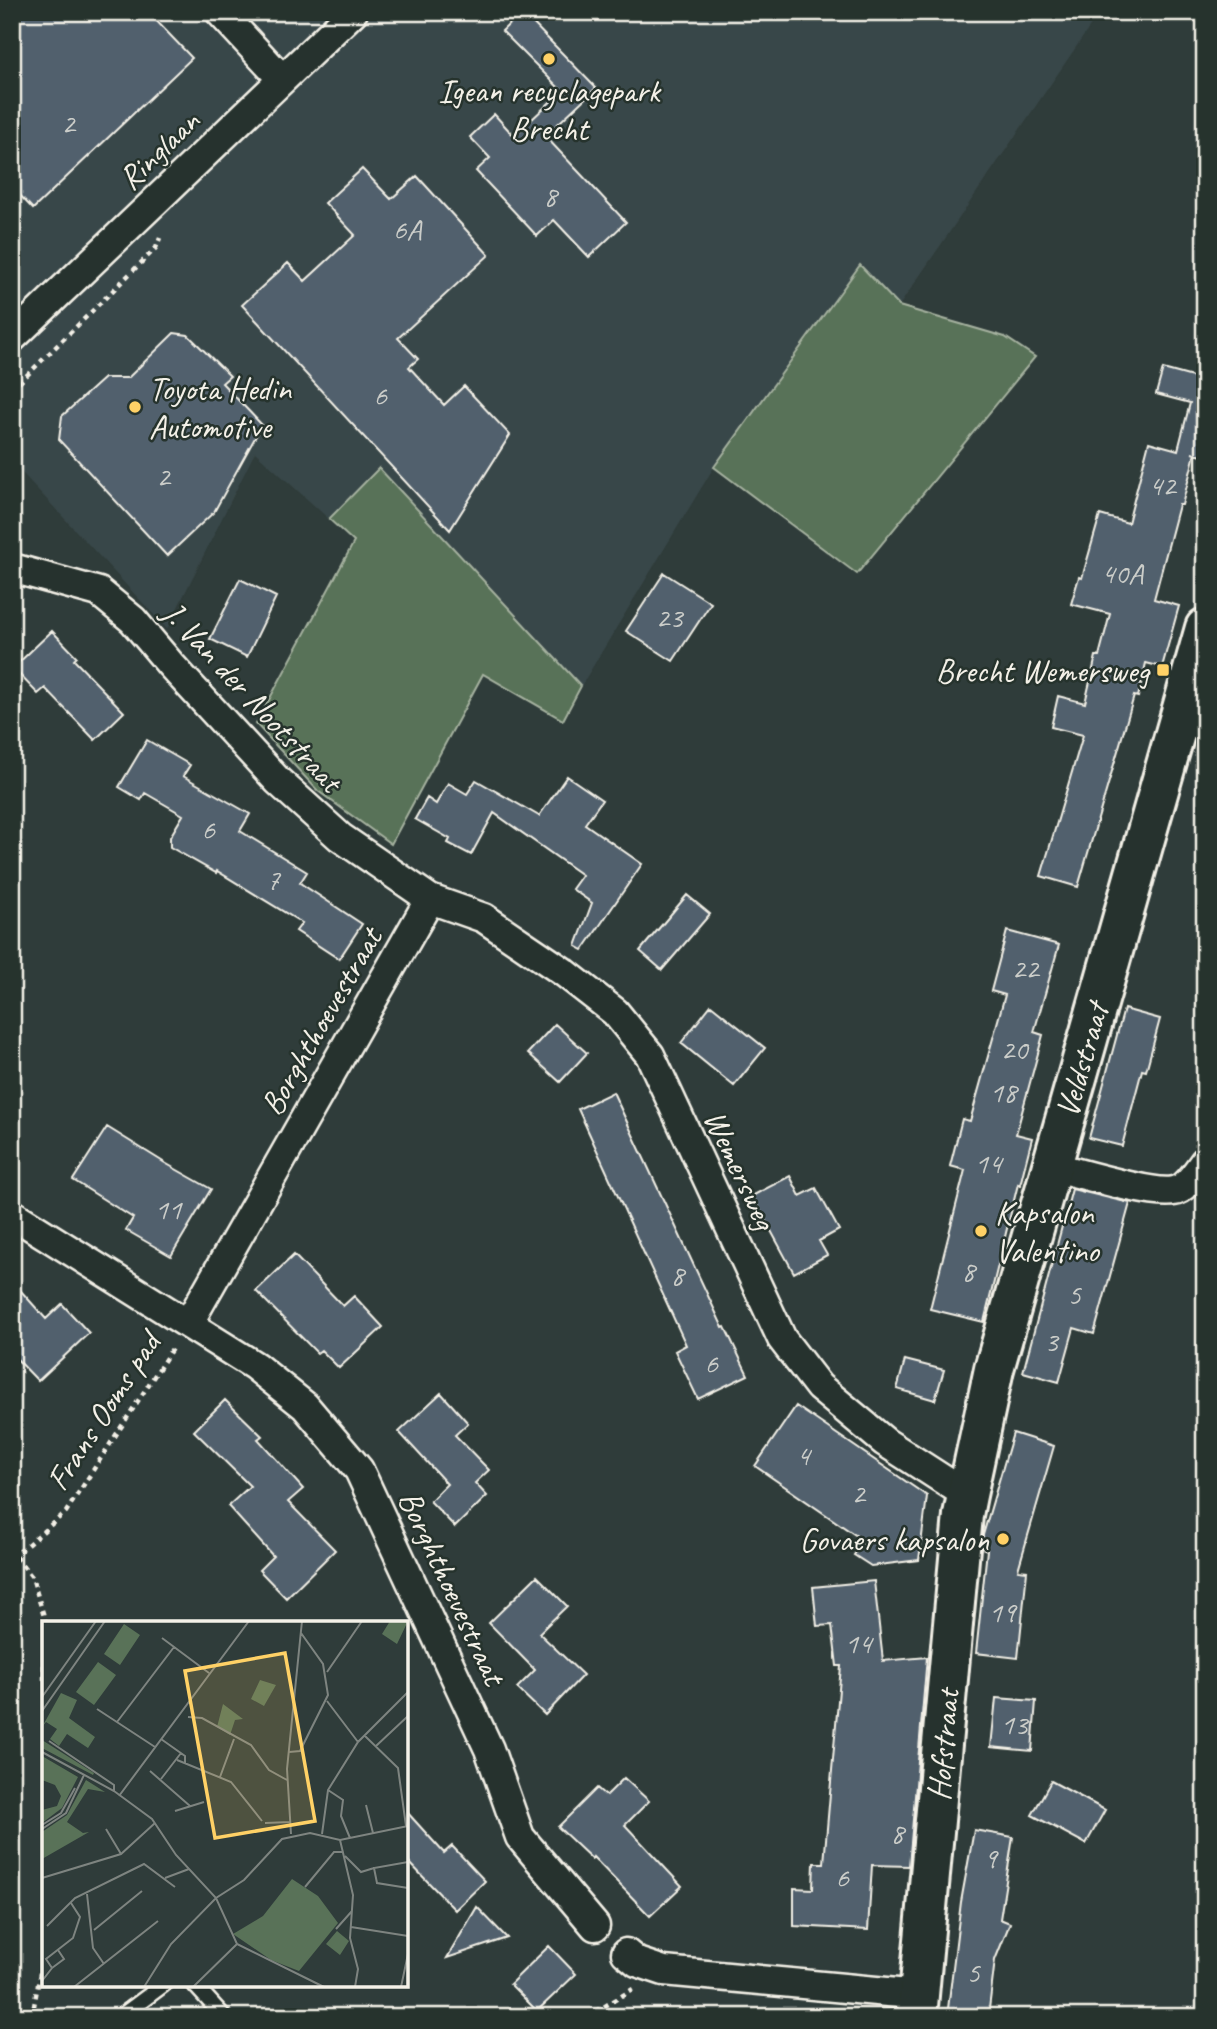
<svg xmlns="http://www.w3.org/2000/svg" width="1217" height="2029" font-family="Caveat,sans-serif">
  <rect width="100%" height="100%" fill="#2f3c3a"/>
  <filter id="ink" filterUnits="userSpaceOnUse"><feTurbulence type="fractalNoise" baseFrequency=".0143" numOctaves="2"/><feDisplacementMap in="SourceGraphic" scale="14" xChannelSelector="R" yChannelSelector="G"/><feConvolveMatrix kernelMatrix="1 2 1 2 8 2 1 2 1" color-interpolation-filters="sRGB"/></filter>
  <g filter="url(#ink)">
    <path fill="#394749" d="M 12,12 L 1100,12 L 899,306 L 859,266 L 714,467 L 581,686 L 379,469 L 329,519 L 255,452 L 167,629 L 12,462 Z"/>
    <path fill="#597258" stroke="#a6b2a0" stroke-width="2" d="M 860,265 L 899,306 L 1005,337 L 1035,357 L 857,574 L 714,467 Z
      M 379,468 L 581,686 L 563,720 L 483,674 L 391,844 L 318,791 L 256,724 L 354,542 L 329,519 Z"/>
    <path fill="#51616d" stroke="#f4f1e8" stroke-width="2" d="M 12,12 L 148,12 L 192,58 L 33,209 L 12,187 Z
      M 522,12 L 596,88 L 545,136 L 626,222 L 589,257 L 554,220 L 537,236 L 476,171 L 490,158 L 470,137 L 494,114 L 514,136 L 562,91 L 502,31 Z
      M 362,169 L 391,199 L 417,176 L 489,255 L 398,338 L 418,359 L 409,367 L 444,405 L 464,386 L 510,435 L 450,530 L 242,305 L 288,263 L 305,281 L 355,235 L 325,203 Z
      M 174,333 L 188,335 L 230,376 L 222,383 L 262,425 L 214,512 L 167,556 L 59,440 L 62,416 L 104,378 L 128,378 Z
      M 1163,369 L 1196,378 L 1205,377 L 1205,457 L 1192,453 L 1195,454 L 1182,505 L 1179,505 L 1154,599 L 1179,606 L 1162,667 L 1146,663 L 1138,697 L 1134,696 L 1078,887 L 1041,876 L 1083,735 L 1051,727 L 1058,696 L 1085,703 L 1096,656 L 1099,656 L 1110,614 L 1071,604 L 1079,577 L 1082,578 L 1100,515 L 1128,523 L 1149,442 L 1178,450 L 1190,403 L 1156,394 Z
      M 664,573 L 711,603 L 673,661 L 626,631 Z
      M 240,579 L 276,597 L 247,657 L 210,639 Z
      M 52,631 L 77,657 L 74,660 L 124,712 L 95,740 L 45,688 L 38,694 L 13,668 Z
      M 147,740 L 190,765 L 183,776 L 250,814 L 240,831 L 307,872 L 300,883 L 362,924 L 339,959 L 296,931 L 302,923 L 217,871 L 216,873 L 170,847 L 170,837 L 183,815 L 145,793 L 141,800 L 119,787 Z
      M 567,776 L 602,800 L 585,824 L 642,864 L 583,950 L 576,946 L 592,903 L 572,889 L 582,875 L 494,813 L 471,855 L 448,843 L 450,839 L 415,819 L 427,798 L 436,804 L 448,783 L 467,794 L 476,780 L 539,816 Z
      M 687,895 L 710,914 L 662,970 L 640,951 Z
      M 1007,931 L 1059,945 L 1034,1032 L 1043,1035 L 1016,1134 L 1032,1138 L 1020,1185 L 1018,1184 L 984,1322 L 930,1309 L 965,1170 L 950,1166 L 962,1119 L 970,1121 L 1005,995 L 991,991 Z
      M 711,1005 L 765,1048 L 734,1086 L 681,1043 Z
      M 1124,1009 L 1160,1019 L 1146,1071 L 1142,1070 L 1122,1146 L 1089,1138 Z
      M 555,1024 L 587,1053 L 560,1082 L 528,1053 Z
      M 613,1092 L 723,1328 L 725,1327 L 748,1375 L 698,1399 L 675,1351 L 686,1345 L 578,1109 Z
      M 107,1127 L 165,1163 L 211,1189 L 171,1256 L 126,1230 L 133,1218 L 73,1180 Z
      M 790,1176 L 800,1196 L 816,1188 L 839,1230 L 819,1241 L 827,1255 L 794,1273 L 752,1196 Z
      M 1072,1189 L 1130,1203 L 1094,1334 L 1074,1328 L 1059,1382 L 1023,1372 Z
      M 294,1255 L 343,1306 L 354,1296 L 383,1327 L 339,1368 L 321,1350 L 317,1353 L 256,1291 Z
      M 12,1281 L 46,1319 L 62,1304 L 89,1333 L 38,1381 L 12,1354 Z
      M 905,1360 L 944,1370 L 935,1400 L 897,1389 Z
      M 441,1393 L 468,1423 L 455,1435 L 489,1470 L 475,1483 L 487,1496 L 455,1527 L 430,1501 L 447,1484 L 399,1432 Z
      M 225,1400 L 262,1436 L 258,1439 L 303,1489 L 288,1502 L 335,1550 L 286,1598 L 259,1570 L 273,1556 L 228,1506 L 250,1486 L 194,1431 Z
      M 796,1406 L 927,1496 L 919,1560 L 871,1566 L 854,1555 L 864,1541 L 755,1466 Z
      M 1013,1433 L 1054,1446 L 1018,1570 L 1027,1571 L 1018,1658 L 976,1653 L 987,1550 L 982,1548 L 983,1535 Z
      M 537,1576 L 567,1606 L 539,1633 L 583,1675 L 545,1715 L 517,1688 L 535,1670 L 489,1623 Z
      M 874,1581 L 883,1661 L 927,1657 L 909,1866 L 872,1865 L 868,1930 L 794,1926 L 794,1888 L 813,1889 L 814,1863 L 824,1863 L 841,1666 L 837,1666 L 832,1625 L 817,1626 L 813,1587 Z
      M 996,1698 L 1036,1701 L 1032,1751 L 991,1747 Z
      M 624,1778 L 649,1801 L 625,1825 L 682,1886 L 650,1916 L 593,1857 L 592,1859 L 558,1827 L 597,1788 L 606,1796 Z
      M 1051,1781 L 1105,1810 L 1086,1844 L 1032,1815 Z
      M 406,1811 L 444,1853 L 452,1846 L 485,1881 L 455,1910 L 406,1859 Z
      M 974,1830 L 1013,1837 L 1000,1919 L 1010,1923 L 995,1960 L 988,2017 L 947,2017 L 961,1902 Z
      M 477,1907 L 507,1938 L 447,1958 Z
      M 549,1946 L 576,1974 L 537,2011 L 510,1984 Z"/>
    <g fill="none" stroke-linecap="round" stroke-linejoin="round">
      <g stroke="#f4f1e8" stroke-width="19">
        <path id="lane" d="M 195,1985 L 224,2017
          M 120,2017 L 163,1985"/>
      </g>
      <g stroke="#f4f1e8" stroke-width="33">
        <path id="street" d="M 220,12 L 282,79
          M 12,338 L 353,12
          M 12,568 L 99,592 L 133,620 L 171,665 L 278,781 L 340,837 L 430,899 L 484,918 L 565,973 L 615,1012 L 650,1055 L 782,1339 L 819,1387 L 885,1442 L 967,1495
          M 1051,1166 C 1076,1172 1153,1196 1174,1191 C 1187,1189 1197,1171 1205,1161
          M 12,1214 L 255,1366 L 305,1406 L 359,1470 L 489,1749 L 520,1837 L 595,1926
          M 188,1324 L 430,899
          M 626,1953 L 637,1962 L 664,1971 L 919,1995"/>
      </g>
      <g stroke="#f4f1e8" stroke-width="44">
        <path id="secondary" d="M 917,2017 L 963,1515 L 967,1495 L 994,1369 L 1205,628"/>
      </g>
      <path stroke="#f4f1e8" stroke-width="4.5" stroke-dasharray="5 5" stroke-linecap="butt" d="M 12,390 L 156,248 L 160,238
        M 16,1557 L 32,1577 L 46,1623
        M 12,1558 L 66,1512 L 173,1347
        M 44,1655 L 44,1685
        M 32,2017 L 44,1951
        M 587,2017 L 633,1989"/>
      <use href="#lane" stroke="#26332d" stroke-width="14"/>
      <use href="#street" stroke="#26332d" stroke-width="28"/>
      <use href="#secondary" stroke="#26332d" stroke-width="38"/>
    </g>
  </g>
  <g fill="#ffd166" stroke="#26332d" stroke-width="2.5">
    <circle cx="549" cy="59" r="7"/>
    <circle cx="135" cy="407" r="7"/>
    <rect x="1156" y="663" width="14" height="14" rx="3.5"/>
    <circle cx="981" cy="1231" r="7"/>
    <circle cx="1003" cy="1539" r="7"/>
  </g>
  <g text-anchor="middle" stroke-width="5" stroke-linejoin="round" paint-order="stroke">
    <g font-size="30" fill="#cbcdc9">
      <text x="68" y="133">2</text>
      <text x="550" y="206">8</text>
      <text x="407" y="239">6A</text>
      <text x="380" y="405">6</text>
      <text x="163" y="486">2</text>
      <text x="1162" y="495">42</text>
      <text x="1122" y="583">40A</text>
      <text x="669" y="627">23</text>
      <text x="208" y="839">6</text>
      <text x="273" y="889">7</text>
      <text x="1025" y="978">22</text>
      <text x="1014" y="1059">20</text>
      <text x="1003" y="1102">18</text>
      <text x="988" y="1173">14</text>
      <text x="168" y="1219">11</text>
      <text x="968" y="1281">8</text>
      <text x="677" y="1285">8</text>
      <text x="1074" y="1304">5</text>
      <text x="1051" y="1351">3</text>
      <text x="711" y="1373">6</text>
      <text x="803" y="1465">4</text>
      <text x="858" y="1503">2</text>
      <text x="1002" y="1622">19</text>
      <text x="858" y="1653">14</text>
      <text x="1014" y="1734">13</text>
      <text x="897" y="1843">8</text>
      <text x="990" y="1868">9</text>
      <text x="842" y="1887">6</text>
      <text x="973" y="1982">5</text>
    </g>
    <g font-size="33" fill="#f4f1e8" stroke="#26332d" text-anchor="start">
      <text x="549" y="102" text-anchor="middle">Igean recyclagepark<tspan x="549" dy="38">Brecht</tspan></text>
      <text x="149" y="400">Toyota Hedin<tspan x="149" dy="38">Automotive</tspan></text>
      <text x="1149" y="682" text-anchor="end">Brecht Wemersweg</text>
      <text x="995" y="1224">Kapsalon<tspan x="995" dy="38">Valentino</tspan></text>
      <text x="989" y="1551" text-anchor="end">Govaers kapsalon</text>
    </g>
    <g font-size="33" fill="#f4f1e8" stroke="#26332d">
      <text transform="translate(158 149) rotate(-44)" y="12">Ringlaan</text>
      <text transform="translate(253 696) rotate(47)" y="12">J. Van der Nootstraat</text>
      <text transform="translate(320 1021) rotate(-60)" y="12">Borghthoevestraat</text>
      <text transform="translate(1081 1060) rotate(-74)" y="12">Veldstraat</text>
      <text transform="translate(741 1169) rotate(65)" y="12">Wemersweg</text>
      <text transform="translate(102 1411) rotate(-57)" y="12">Frans Ooms pad</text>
      <text transform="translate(453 1587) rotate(65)" y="12">Borghthoevestraat</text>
      <text transform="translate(942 1745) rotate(-85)" y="12">Hofstraat</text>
    </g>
  </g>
  <g transform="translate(42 1621)">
    <rect width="366" height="366" fill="#2f3c3a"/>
    <path d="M 348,0 L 366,0 L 355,23 L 340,13 ZM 82,3 L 98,14 L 78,44 L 62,33 ZM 56,41 L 74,54 L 52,84 L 34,71 ZM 218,59 L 234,64 L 222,85 L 209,78 ZM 19,72 L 35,79 L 27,97 L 53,116 L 46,127 L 25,113 L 17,125 L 8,118 L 15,108 L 4,101 L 0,106 ZM 181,83 L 201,98 L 193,99 L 188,114 L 175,106 ZM 0,119 L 52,152 L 51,154 L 0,127 ZM 0,135 L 36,156 L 20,187 L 0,202 L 0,189 L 15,185 L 19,175 L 13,164 L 0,159 ZM 44,159 L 63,171 L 46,168 L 25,201 L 41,212 L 47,211 L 0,238 L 0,211 L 25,194 ZM 250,258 L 276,275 L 296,302 L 257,350 L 229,339 L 191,313 L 221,295 ZM 295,310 L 307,320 L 298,334 L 284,323 Z" fill="#597258"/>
    <path fill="none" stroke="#7e8480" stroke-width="2" d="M 120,17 L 167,52M 285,51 L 320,0M 0,76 L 54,0M 285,80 L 316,121M 55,88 L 113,126M 0,90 L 63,0M 146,96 L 160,97 L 209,124 L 227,149 L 245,159M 75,101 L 132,26M 323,115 L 356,147 L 364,205M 119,118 L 143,135 L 143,142M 7,120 L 72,164 L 72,170M 334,125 L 366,95M 0,131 L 72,170 L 110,198 L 134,234 L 174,277 L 195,323 L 282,366M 247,131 L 258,130 L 286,74 L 281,43 L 259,12M 135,139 L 189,161 L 220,200M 108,150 L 148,185M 178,156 L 192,118M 119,158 L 139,132M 286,169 L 301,179 L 299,195 L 308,217M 77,175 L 207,0M 324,184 L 331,212M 133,190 L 162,181M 223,202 L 248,201M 0,204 L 19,192 L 33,167M 0,208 L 24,192 L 42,154M 64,208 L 79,233M 249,213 L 245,148 L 260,0M 280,213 L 286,169 L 316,121 L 366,71M 298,219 L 311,274 L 308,317 L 316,348 L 313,366M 303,235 L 319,251 L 332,247M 366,241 L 332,247 L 335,262 L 366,267M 0,257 L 79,233 L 113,202M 123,257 L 147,248M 263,266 L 292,231 L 301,231M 45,273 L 51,327 L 62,343M 5,305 L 33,277 L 102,243 L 133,266M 309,306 L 366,315M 294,308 L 310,290M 52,309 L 100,270M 10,347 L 22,338 L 16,329M 0,360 L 10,347 L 4,338 L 31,317 L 38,296 L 29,282M 32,366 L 116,300M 102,366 L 129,323 L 174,277 L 202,259 L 240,218 L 268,212 L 298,219 L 366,205M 151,366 L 195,323M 359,366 L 366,333"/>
    <path fill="#ffd166" fill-opacity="0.15" stroke="#ffd166" stroke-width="3.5" d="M 243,32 L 273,200 L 173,217 L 143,50 Z"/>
    <rect width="366" height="366" fill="none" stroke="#f4f1e8" stroke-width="3.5"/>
  </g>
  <rect width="1217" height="2029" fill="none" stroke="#26332d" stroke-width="42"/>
  <rect x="21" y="21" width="1175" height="1987" fill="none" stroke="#f4f1e8" stroke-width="2.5" filter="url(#ink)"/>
</svg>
